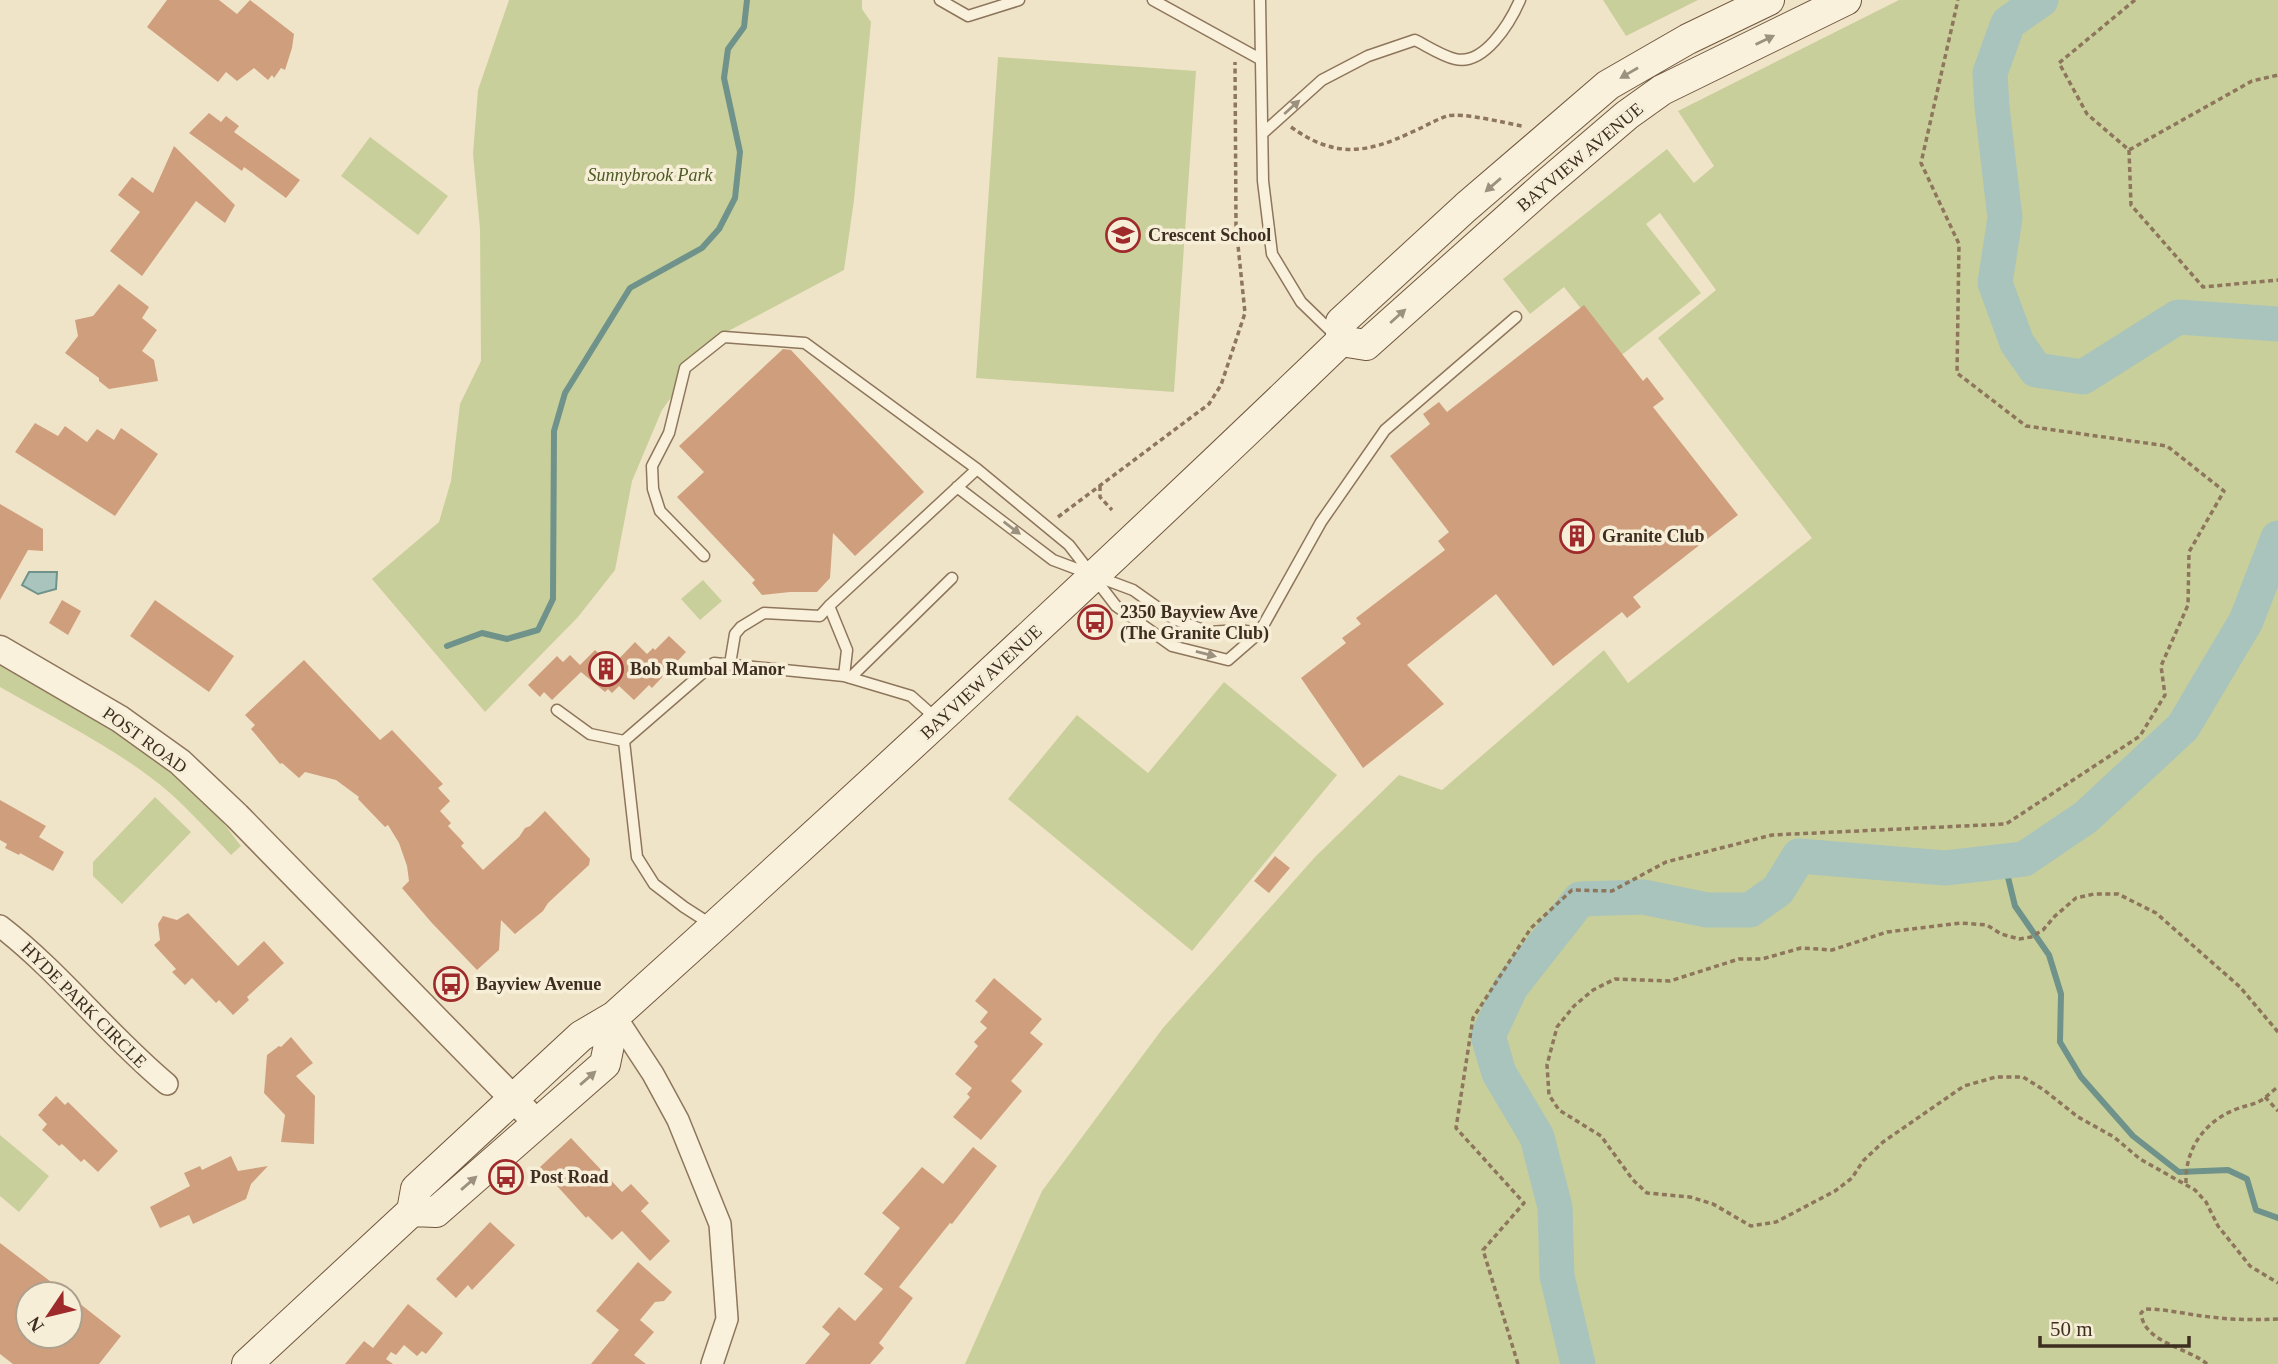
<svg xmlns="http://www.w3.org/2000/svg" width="2278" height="1364" font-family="'Times New Roman',serif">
  <rect width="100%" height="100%" fill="#f0e4c8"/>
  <path fill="#c9cf9b" d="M 509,0 L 862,0 L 862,9 L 871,22 L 854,200 L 844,270 L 713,339 L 662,410 L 632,481 L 615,570 L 578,617 L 485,712 L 372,579 L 439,522 L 451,481 L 460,404 L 481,361 L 480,229 L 473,154 L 478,90 Z
    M 1603,0 L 1698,0 L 1626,36 Z
    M 1899,0 L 2278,0 L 2278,1364 L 965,1364 L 1042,1191 L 1163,1028 L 1315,857 L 1399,775 L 1442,790 L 1604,650 L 1628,683 L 1812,538 L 1658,338 L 1716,290 L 1660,213 L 1646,224 L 1701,293 L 1619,357 L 1564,287 L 1530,314 L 1503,279 L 1667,149 L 1694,183 L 1714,166 L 1678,111 Z
    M 998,57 L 1196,71 L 1174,392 L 976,378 Z
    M 370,137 L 448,196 L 418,235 L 341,176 Z
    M 703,580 L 722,601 L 700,620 L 681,599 Z
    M 0,665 C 68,704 151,742 205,800 C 218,814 229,831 241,846 L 231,855 C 211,834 191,812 170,793 C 120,750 57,720 0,687 Z
    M 1224,682 L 1337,775 L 1192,951 L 1008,799 L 1077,715 L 1148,773 Z
    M 155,797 L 191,832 L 122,904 L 93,876 L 93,862 Z
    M 0,1135 L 49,1176 L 19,1212 L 0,1196 Z"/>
  <path fill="#a9c4bc" stroke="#6f938a" stroke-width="2" d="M 29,572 L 57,572 L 56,589 L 38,594 L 22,585 Z"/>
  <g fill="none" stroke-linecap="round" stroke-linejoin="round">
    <path stroke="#6f938a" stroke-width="6" d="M 447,646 L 482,633 L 507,639 L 538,630 L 553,599 L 554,431 L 565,393 L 630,288 L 702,248 L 719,229 L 735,198 L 740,152 L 724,78 L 728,49 L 744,27 L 747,0
      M 2004,861 L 2015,906 L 2049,955 L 2061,994 L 2060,1042 L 2081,1077 L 2133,1136 L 2179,1172 L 2228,1170 L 2247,1179 L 2256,1210 L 2278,1218"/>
    <path stroke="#a9c4bc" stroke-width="35" d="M 2041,0 L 2008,23 L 1990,73 L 1992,107 L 2005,218 L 1995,283 L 2017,343 L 2036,370 L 2083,377 L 2178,317 L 2278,324
      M 1578,1364 L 1557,1276 L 1555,1207 L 1537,1137 L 1499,1073 L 1488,1036 L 1511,987 L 1580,899 L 1643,897 L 1707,910 L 1750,910 L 1778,890 L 1799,856 L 1945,868 L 2024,859 L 2086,817 L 2183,727 L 2246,621 L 2278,538"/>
  </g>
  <path fill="#cf9f7d" d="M 167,0 L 219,0 L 237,14 L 250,0 L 294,34 L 292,48 L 285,70 L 281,68 L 274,78 L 272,75 L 268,80 L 254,68 L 237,81 L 226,72 L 218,82 L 147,27 Z
    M 209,113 L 221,122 L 226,116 L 239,126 L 234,132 L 300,180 L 286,198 L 244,167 L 242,171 L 189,133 Z
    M 174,146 L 235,205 L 225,223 L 196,201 L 142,276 L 110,251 L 140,212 L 118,195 L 132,177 L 153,193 Z
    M 119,284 L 149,307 L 142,318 L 157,330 L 142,351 L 154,360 L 158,381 L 109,389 L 99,381 L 99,378 L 65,353 L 78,336 L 75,320 L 93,316 Z
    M 1584,305 L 1643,381 L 1647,377 L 1664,399 L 1653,407 L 1738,515 L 1633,597 L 1641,607 L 1627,618 L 1622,612 L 1553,666 L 1496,594 L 1407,665 L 1444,704 L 1363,768 L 1301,678 L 1346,643 L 1342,638 L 1361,624 L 1356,618 L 1445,550 L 1438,541 L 1449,532 L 1390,456 L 1430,424 L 1423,414 L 1439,402 L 1447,412 Z
    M 783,349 L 791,350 L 924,492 L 855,556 L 833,533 L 830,578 L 817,592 L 790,592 L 762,595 L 752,583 L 755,580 L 677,497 L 704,472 L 679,446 Z
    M 35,423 L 58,436 L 65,426 L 87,442 L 97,429 L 114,440 L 121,428 L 158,454 L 115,516 L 15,452 Z
    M 0,504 L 43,529 L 43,551 L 28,550 L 0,600 Z
    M 62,600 L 81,611 L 68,635 L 49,623 Z
    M 155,600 L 234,656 L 209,692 L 130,636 Z
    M 669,636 L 686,652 L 652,688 L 649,685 L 634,700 L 619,686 L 612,693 L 608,689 L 605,692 L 581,672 L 552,700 L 544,692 L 540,697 L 528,685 L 557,656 L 563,662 L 570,655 L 580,665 L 595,650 L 612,666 L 635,642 L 647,654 L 653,648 L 655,650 Z
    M 304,660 L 380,740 L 392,730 L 443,784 L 438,788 L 450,801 L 440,811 L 451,823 L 448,826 L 464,843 L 461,846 L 483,870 L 519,837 L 525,828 L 530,826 L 545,811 L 590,859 L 589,865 L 548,903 L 543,911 L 515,934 L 501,920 L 499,950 L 477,970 L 431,922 L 402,888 L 409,881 L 407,866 L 399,843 L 388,825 L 385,827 L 358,799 L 359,797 L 336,780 L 305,772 L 299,778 L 282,763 L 280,764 L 251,729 L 255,725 L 245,715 Z
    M 0,800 L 46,826 L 39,837 L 64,852 L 53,871 L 20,853 L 19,855 L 5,848 L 7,844 L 0,840 Z
    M 1275,856 L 1290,868 L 1269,893 L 1254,881 Z
    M 188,913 L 238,966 L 264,941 L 284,963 L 247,997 L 249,1000 L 233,1015 L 219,1000 L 216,1003 L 192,978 L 185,985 L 172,972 L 176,969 L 154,945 L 160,940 L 158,924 L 163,916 L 177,920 Z
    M 994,978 L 1042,1019 L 1030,1033 L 1043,1044 L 1011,1081 L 1022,1091 L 981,1140 L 953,1117 L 970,1097 L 967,1094 L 972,1088 L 955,1074 L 978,1046 L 974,1042 L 987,1028 L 980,1022 L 988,1012 L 975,1001 Z
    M 291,1037 L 313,1063 L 296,1076 L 315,1096 L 314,1144 L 281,1142 L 285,1115 L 264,1093 L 267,1055 L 279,1046 L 281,1047 Z
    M 56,1096 L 65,1105 L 68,1102 L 118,1151 L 98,1172 L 84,1159 L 81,1162 L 62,1144 L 59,1146 L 42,1130 L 47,1124 L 38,1115 Z
    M 571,1138 L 622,1192 L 631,1184 L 649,1203 L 641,1211 L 670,1241 L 650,1261 L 622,1231 L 612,1240 L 588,1216 L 586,1218 L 540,1167 Z
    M 973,1147 L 997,1166 L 952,1224 L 950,1223 L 899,1287 L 913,1298 L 879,1343 L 884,1348 L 870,1364 L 805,1364 L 830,1334 L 822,1327 L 839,1307 L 855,1321 L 883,1289 L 864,1274 L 900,1228 L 882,1213 L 922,1167 L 943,1184 Z
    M 231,1156 L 238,1171 L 268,1166 L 251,1184 L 246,1199 L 193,1224 L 189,1215 L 160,1228 L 150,1207 L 190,1186 L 184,1173 L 200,1166 L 202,1170 Z
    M 490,1222 L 515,1245 L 472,1290 L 468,1285 L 456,1298 L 436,1279 Z
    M 0,1243 L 67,1294 L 28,1294 L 28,1336 L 70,1336 L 70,1296 L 121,1336 L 99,1364 L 13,1364 L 0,1354 Z
    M 638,1262 L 672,1292 L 664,1301 L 655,1302 L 640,1320 L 654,1332 L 634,1355 L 646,1364 L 591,1364 L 619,1330 L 596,1311 Z
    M 408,1304 L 443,1333 L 426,1354 L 422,1351 L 417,1356 L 404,1345 L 396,1355 L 391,1352 L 386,1359 L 393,1364 L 345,1364 L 364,1341 L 373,1348 Z"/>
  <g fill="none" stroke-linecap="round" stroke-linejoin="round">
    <g stroke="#8d765c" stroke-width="13">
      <path id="service" d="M 940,0 L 968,16 L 1019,0
        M 1153,0 L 1260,59
        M 1260,0 L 1263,181 L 1272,254 L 1301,302 L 1334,334
        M 1263,133 L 1322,80 L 1368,56 L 1415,40 C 1427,46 1442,56 1455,59 C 1484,66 1510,23 1520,0
        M 977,469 L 1069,545 L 1116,606 L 1172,646 L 1228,660 L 1259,633 L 1321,522 L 1385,430 L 1516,317
        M 957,487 L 1053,560 L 1133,590 L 1174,619 L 1209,632 L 1239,630 L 1259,633
        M 704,556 L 660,511 L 653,489 L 652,466 L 669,433 L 685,368 L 724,337 L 805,343 L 977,469 L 829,606 L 847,650 L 844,676
        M 730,664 L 735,634 L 741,627 L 764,613 L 820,616 L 829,606
        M 850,678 L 952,578
        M 557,710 L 590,734 L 624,741
        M 712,925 L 684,907 L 654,884 L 637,857 L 624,741 L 714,663 L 844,676 L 911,696 L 938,720"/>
    </g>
    <g stroke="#8d765c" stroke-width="24">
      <path id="minor" d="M 0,926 C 61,973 108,1035 167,1084
        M 615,1016 L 653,1074 L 678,1120 L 720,1224 L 727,1319 L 712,1364"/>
    </g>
    <g stroke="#8d765c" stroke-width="29">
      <path id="tertiary" d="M 0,649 L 120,719 L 180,762 L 237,816 L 537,1123"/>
    </g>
    <g stroke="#6f573f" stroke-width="32">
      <path id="secondary" d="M 1341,341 L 1366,345 L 1544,186 L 1627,115 L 1662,90 L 1846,0
        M 412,1211 L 436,1212 L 605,1064 L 615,1016
        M 247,1364 L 412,1211 L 416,1189 L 581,1036 L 615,1016 C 860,795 1103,570 1341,341 L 1341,322 L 1466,207 L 1608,85 L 1688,39 L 1769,0"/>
    </g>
    <path stroke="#8d765c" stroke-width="3.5" stroke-dasharray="5 3.5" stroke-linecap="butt" d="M 2135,0 L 2059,63 L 2087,114 L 2129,150 L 2252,81 L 2278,75
      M 1291,127 C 1334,158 1366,154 1412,132 C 1424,127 1435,120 1447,116 C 1462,112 1505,123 1522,126
      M 2129,150 L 2131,205 L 2203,287 L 2278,280
      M 1100,486 L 1100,497 L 1112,510
      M 1058,517 L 1209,404 L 1221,385 L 1245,313 L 1236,226 L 1235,62
      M 2278,1032 L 2240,987 L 2156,913 L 2118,894 L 2094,894 L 2076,898 L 2055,916 L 2043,930 L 2031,937 L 2019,939 L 2001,934 L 1987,925 L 1961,923 L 1887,932 L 1832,950 L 1801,948 L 1762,959 L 1739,959 L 1670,981 L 1615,979 L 1593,990 L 1574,1006 L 1557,1027 L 1547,1065 L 1549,1095 L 1559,1110 L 1601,1136 L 1633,1180 L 1647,1193 L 1690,1197 L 1713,1204 L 1751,1226 L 1776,1222 L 1835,1191 L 1852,1178 L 1863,1161 L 1883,1142 L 1964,1086 L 1996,1077 L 2023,1077 L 2044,1090 L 2078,1117 L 2114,1137 L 2140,1159 L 2195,1190 L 2206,1202 L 2218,1226 L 2250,1266 L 2278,1283
      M 2265,1097 L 2278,1111
      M 2186,1183 C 2185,1150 2203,1123 2234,1110 C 2243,1106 2253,1105 2260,1101 C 2267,1097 2272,1091 2278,1087
      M 1518,1364 L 1483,1250 L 1524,1203 L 1456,1128 L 1473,1018 L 1531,928 L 1572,890 L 1612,891 L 1666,862 L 1772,835 L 2006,824 L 2140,736 L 2165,695 L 2161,666 L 2188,605 L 2189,552 L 2224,491 L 2167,446 L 2026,426 L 1957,373 L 1959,244 L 1921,163 L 1958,0
      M 2207,1364 C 2187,1347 2144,1343 2141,1313 L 2145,1309 C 2168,1309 2189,1315 2211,1317 C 2234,1320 2256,1320 2278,1319"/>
    <use href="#service" stroke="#faf1dc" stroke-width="10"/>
    <use href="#minor" stroke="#faf1dc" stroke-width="21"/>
    <use href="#tertiary" stroke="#faf1dc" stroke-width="26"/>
    <use href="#secondary" stroke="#faf1dc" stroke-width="30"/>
  </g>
  <defs><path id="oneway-solid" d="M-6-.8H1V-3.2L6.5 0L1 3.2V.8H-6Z" transform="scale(1.75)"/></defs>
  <g fill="#9c907e">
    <use href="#oneway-solid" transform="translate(1765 40) rotate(-26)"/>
    <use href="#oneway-solid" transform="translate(1629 73) rotate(150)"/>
    <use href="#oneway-solid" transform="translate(1292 107) rotate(-42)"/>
    <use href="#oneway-solid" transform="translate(1493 185) rotate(139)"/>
    <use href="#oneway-solid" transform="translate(1398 316) rotate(-42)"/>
    <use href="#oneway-solid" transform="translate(1012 528) rotate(37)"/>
    <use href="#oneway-solid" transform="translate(1206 654) rotate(14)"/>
    <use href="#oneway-solid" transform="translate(588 1078) rotate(-41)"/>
    <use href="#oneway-solid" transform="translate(469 1183) rotate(-41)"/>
  </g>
  <defs>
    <g id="school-ring" transform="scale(1.75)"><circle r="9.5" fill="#f7eed8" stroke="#9e2a2b" stroke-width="1.5"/><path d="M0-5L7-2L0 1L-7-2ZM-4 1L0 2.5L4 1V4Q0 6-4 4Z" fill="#9e2a2b"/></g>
    <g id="building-ring" transform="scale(1.75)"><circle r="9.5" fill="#f7eed8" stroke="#9e2a2b" stroke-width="1.5"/><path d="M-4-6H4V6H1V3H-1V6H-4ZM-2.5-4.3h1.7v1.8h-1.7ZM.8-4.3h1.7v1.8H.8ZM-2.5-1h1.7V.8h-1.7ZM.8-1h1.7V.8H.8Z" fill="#9e2a2b"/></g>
    <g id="bus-ring" transform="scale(1.75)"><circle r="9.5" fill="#f7eed8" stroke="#9e2a2b" stroke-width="1.5"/><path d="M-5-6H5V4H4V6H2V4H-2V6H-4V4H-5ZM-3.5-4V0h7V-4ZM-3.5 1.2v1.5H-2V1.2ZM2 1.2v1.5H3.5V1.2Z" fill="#9e2a2b"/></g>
  </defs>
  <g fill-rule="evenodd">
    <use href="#school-ring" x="1123" y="235"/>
    <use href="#building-ring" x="1577" y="536"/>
    <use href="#bus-ring" x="1095" y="622"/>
    <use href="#building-ring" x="606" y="669"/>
    <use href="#bus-ring" x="451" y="984"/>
    <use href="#bus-ring" x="506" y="1177"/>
  </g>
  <g text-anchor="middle" stroke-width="7" stroke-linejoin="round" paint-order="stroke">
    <g font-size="18" fill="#3d2e20" stroke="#f7eed8">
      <text transform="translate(1580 157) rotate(-40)" y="6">BAYVIEW AVENUE</text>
      <text transform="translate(981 682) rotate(-43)" y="6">BAYVIEW AVENUE</text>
      <text transform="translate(145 740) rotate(36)" y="6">POST ROAD</text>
      <text transform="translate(84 1005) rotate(45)" y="6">HYDE PARK CIRCLE</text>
    </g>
    <g font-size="18" font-style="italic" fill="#4d5a26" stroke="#f7eed8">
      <text x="650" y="181">Sunnybrook Park</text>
    </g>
    <g font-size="18" font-weight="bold" fill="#3d2e20" stroke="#f7eed8" text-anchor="start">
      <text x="1148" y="241">Crescent School</text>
      <text x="1602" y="542">Granite Club</text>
      <text x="1120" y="618">2350 Bayview Ave<tspan x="1120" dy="21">(The Granite Club)</tspan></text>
      <text x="630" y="675">Bob Rumbal Manor</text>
      <text x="476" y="990">Bayview Avenue</text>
      <text x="530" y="1183">Post Road</text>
    </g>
  </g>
  <g transform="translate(49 1315) rotate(235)"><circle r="33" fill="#f7eed8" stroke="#ada18e" stroke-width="2"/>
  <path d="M0-5L12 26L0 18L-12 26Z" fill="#9e2a2b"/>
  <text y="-10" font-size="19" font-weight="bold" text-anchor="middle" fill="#3d2e20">N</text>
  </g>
  <path d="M2040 1336v10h149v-10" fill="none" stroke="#3d2e20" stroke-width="3.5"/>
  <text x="2050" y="1336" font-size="21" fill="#3d2e20" stroke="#f7eed8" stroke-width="5" paint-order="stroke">50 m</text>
</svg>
